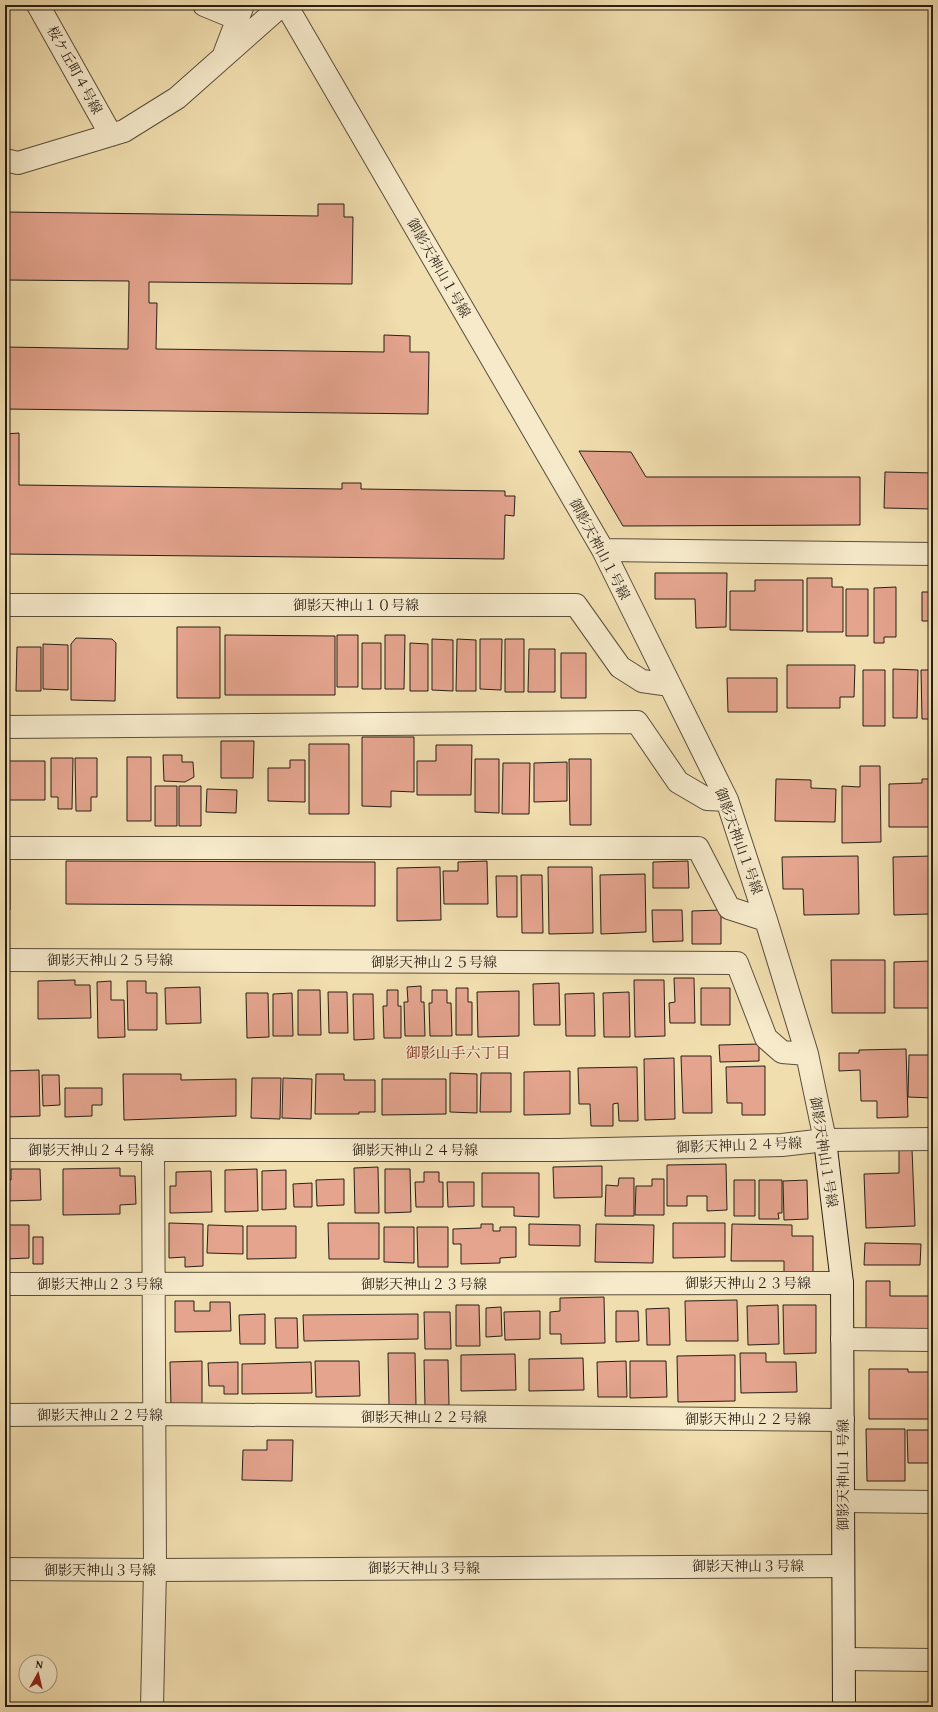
<svg xmlns="http://www.w3.org/2000/svg" width="938" height="1712" font-family="'Gentium Book Plus','Noto Serif JP',serif">
  <rect width="100%" height="100%" fill="#f1deaf"/>
  <filter id="stains"><feTurbulence type="fractalNoise" baseFrequency=".005" numOctaves="4"/><feColorMatrix values="0 0 0 0 .2 0 0 0 0 .09 0 0 0 0 .02 0 0 0 .5 -.17"/></filter>
  <radialGradient id="worn" r=".72"><stop offset=".6" stop-color="#630" stop-opacity="0"/><stop offset="1" stop-color="#630" stop-opacity=".3"/></radialGradient>
  <path fill="#e4a48e" stroke="#281e16" d="M 318,204 L 344,204 L 344,217 L 353,217 L 352,284 L 149,282 L 149,303 L 157,303 L 156,349 L 384,352 L 384,335 L 410,336 L 410,352 L 429,352 L 428,414 L 5,409 L 5,347 L 128,349 L 129,281 L 5,280 L 5,212 L 318,216 Z
    M 19,433 L 19,485 L 342,489 L 342,483 L 361,483 L 361,489 L 505,491 L 505,496 L 515,496 L 514,516 L 505,515 L 504,559 L 5,554 L 5,434 Z
    M 579,451 L 631,452 L 646,477 L 860,477 L 860,525 L 623,526 Z
    M 885,472 L 933,473 L 933,509 L 884,508 Z
    M 655,573 L 727,573 L 726,627 L 696,628 L 695,599 L 655,599 Z
    M 807,578 L 832,578 L 832,587 L 843,587 L 843,632 L 807,632 Z
    M 755,580 L 803,580 L 803,631 L 730,630 L 730,591 L 755,591 Z
    M 929,584 L 933,584 L 933,621 L 922,621 L 922,592 L 929,592 Z
    M 896,587 L 896,637 L 884,637 L 884,643 L 874,643 L 874,588 Z
    M 846,589 L 868,589 L 868,636 L 846,636 Z
    M 177,627 L 220,627 L 220,698 L 177,698 Z
    M 225,635 L 335,636 L 335,695 L 225,695 Z
    M 337,635 L 358,635 L 358,687 L 337,687 Z
    M 385,635 L 405,635 L 404,689 L 385,689 Z
    M 76,638 L 112,639 L 116,643 L 115,701 L 71,700 L 71,644 Z
    M 432,639 L 453,640 L 453,691 L 432,690 Z
    M 457,639 L 476,640 L 476,691 L 456,691 Z
    M 480,639 L 502,639 L 501,690 L 480,689 Z
    M 505,639 L 524,639 L 524,692 L 505,692 Z
    M 5,642 L 9,642 L 9,687 L 5,687 Z
    M 362,643 L 381,643 L 381,689 L 362,689 Z
    M 410,643 L 428,644 L 428,691 L 410,691 Z
    M 43,644 L 68,645 L 68,690 L 43,689 Z
    M 17,647 L 41,647 L 41,691 L 16,691 Z
    M 529,649 L 555,649 L 555,692 L 528,692 Z
    M 561,653 L 586,653 L 586,698 L 561,698 Z
    M 787,665 L 855,665 L 854,697 L 840,697 L 840,708 L 787,708 Z
    M 893,669 L 918,670 L 917,718 L 893,718 Z
    M 863,670 L 885,670 L 885,726 L 863,726 Z
    M 921,670 L 933,670 L 933,719 L 922,719 Z
    M 727,678 L 777,678 L 777,712 L 728,712 Z
    M 362,737 L 414,737 L 414,792 L 391,791 L 391,807 L 362,806 Z
    M 221,741 L 254,741 L 253,778 L 221,778 Z
    M 309,744 L 349,744 L 349,814 L 309,814 Z
    M 436,745 L 472,745 L 471,795 L 417,795 L 417,761 L 436,761 Z
    M 163,755 L 182,755 L 182,762 L 193,762 L 194,777 L 185,782 L 164,781 Z
    M 127,757 L 151,757 L 151,821 L 127,821 Z
    M 51,758 L 73,758 L 72,809 L 58,809 L 58,797 L 51,797 Z
    M 75,758 L 97,758 L 97,797 L 91,797 L 91,811 L 76,811 Z
    M 475,759 L 499,759 L 499,813 L 475,812 Z
    M 569,759 L 591,759 L 591,825 L 570,825 Z
    M 290,760 L 305,760 L 305,802 L 268,801 L 268,768 L 290,768 Z
    M 5,761 L 45,761 L 45,800 L 5,800 Z
    M 567,762 L 567,801 L 534,802 L 534,763 Z
    M 503,763 L 530,763 L 529,814 L 502,814 Z
    M 860,766 L 880,766 L 881,842 L 842,843 L 842,786 L 860,787 Z
    M 776,779 L 811,780 L 811,788 L 836,789 L 835,822 L 775,821 Z
    M 922,779 L 933,779 L 933,827 L 889,827 L 889,784 L 922,783 Z
    M 155,786 L 177,786 L 177,826 L 155,826 Z
    M 179,786 L 201,786 L 201,826 L 179,826 Z
    M 207,789 L 237,790 L 236,813 L 206,812 Z
    M 5,854 L 10,854 L 10,910 L 5,910 Z
    M 858,856 L 859,914 L 804,915 L 803,889 L 783,889 L 782,857 Z
    M 933,856 L 933,908 L 929,908 L 929,914 L 894,915 L 893,857 Z
    M 66,861 L 375,862 L 375,906 L 66,904 Z
    M 487,861 L 488,904 L 444,904 L 443,871 L 458,871 L 458,862 Z
    M 688,861 L 689,888 L 653,888 L 653,862 Z
    M 440,867 L 441,920 L 397,921 L 397,868 Z
    M 548,867 L 592,867 L 593,933 L 549,934 Z
    M 645,874 L 646,932 L 601,934 L 600,875 Z
    M 521,875 L 542,875 L 543,933 L 522,933 Z
    M 496,876 L 517,876 L 517,917 L 497,917 Z
    M 652,910 L 682,910 L 683,941 L 653,942 Z
    M 721,910 L 721,944 L 692,944 L 692,911 Z
    M 831,960 L 885,960 L 885,1013 L 832,1013 Z
    M 933,961 L 933,1008 L 894,1008 L 894,962 Z
    M 674,978 L 694,978 L 695,1023 L 670,1023 L 669,1003 L 675,1002 Z
    M 75,980 L 75,985 L 90,985 L 91,1018 L 38,1019 L 38,981 Z
    M 634,980 L 664,980 L 665,1036 L 635,1037 Z
    M 111,981 L 111,1000 L 124,1000 L 125,1037 L 98,1038 L 97,982 Z
    M 127,981 L 146,981 L 146,993 L 157,993 L 157,1030 L 128,1030 Z
    M 559,983 L 560,1025 L 534,1025 L 533,984 Z
    M 421,986 L 421,1002 L 424,1002 L 425,1036 L 405,1036 L 404,1002 L 408,1002 L 407,987 Z
    M 200,987 L 201,1023 L 166,1024 L 165,988 Z
    M 456,988 L 468,988 L 468,1002 L 472,1002 L 472,1035 L 456,1035 Z
    M 701,988 L 730,988 L 730,1025 L 701,1025 Z
    M 298,990 L 320,990 L 321,1035 L 298,1035 Z
    M 387,990 L 398,990 L 398,1006 L 401,1006 L 401,1038 L 384,1038 L 383,1006 L 387,1006 Z
    M 432,990 L 447,990 L 447,1003 L 451,1003 L 452,1036 L 430,1036 L 429,1003 L 432,1003 Z
    M 519,991 L 519,1036 L 478,1037 L 477,992 Z
    M 328,992 L 347,992 L 348,1033 L 329,1033 Z
    M 629,992 L 630,1037 L 604,1037 L 603,993 Z
    M 246,993 L 268,993 L 269,1037 L 247,1038 Z
    M 292,993 L 293,1036 L 273,1036 L 273,994 Z
    M 594,993 L 595,1036 L 566,1036 L 565,994 Z
    M 353,994 L 373,994 L 374,1039 L 354,1040 Z
    M 759,1044 L 759,1061 L 720,1062 L 719,1045 Z
    M 906,1049 L 908,1117 L 877,1118 L 877,1101 L 861,1101 L 860,1070 L 839,1071 L 839,1053 L 859,1053 L 859,1050 Z
    M 909,1055 L 933,1055 L 933,1098 L 908,1097 Z
    M 681,1056 L 711,1056 L 712,1113 L 683,1113 Z
    M 674,1058 L 675,1119 L 645,1120 L 644,1059 Z
    M 765,1066 L 765,1115 L 742,1115 L 742,1103 L 727,1103 L 726,1067 Z
    M 637,1067 L 638,1121 L 619,1121 L 618,1103 L 613,1104 L 613,1126 L 591,1126 L 590,1104 L 579,1104 L 578,1068 Z
    M 39,1070 L 40,1116 L 5,1117 L 5,1071 Z
    M 570,1071 L 570,1114 L 524,1115 L 524,1072 Z
    M 450,1073 L 477,1074 L 477,1113 L 450,1112 Z
    M 481,1073 L 511,1073 L 511,1112 L 480,1112 Z
    M 123,1074 L 181,1074 L 181,1080 L 236,1079 L 236,1116 L 124,1120 Z
    M 316,1074 L 344,1074 L 344,1080 L 375,1080 L 375,1112 L 359,1112 L 359,1114 L 315,1114 Z
    M 42,1075 L 59,1075 L 60,1105 L 43,1106 Z
    M 252,1078 L 281,1078 L 280,1119 L 251,1118 Z
    M 283,1078 L 312,1079 L 311,1119 L 282,1118 Z
    M 382,1079 L 446,1079 L 446,1114 L 382,1115 Z
    M 65,1088 L 102,1088 L 102,1105 L 92,1105 L 92,1116 L 65,1117 Z
    M 912,1149 L 915,1226 L 866,1228 L 864,1174 L 899,1173 L 899,1150 Z
    M 726,1164 L 727,1210 L 707,1211 L 707,1196 L 687,1196 L 687,1206 L 667,1206 L 667,1165 Z
    M 602,1166 L 602,1197 L 554,1198 L 553,1167 Z
    M 378,1167 L 379,1213 L 355,1213 L 354,1168 Z
    M 120,1168 L 120,1176 L 135,1176 L 136,1204 L 120,1205 L 120,1214 L 63,1215 L 63,1169 Z
    M 11,1169 L 40,1169 L 41,1200 L 5,1201 L 5,1180 L 11,1180 Z
    M 257,1169 L 258,1211 L 225,1212 L 225,1170 Z
    M 385,1169 L 410,1169 L 411,1212 L 385,1213 Z
    M 286,1170 L 286,1209 L 262,1210 L 262,1171 Z
    M 211,1171 L 212,1212 L 170,1213 L 170,1186 L 176,1186 L 176,1172 Z
    M 424,1172 L 439,1172 L 439,1182 L 443,1182 L 443,1207 L 416,1207 L 415,1182 L 424,1182 Z
    M 482,1173 L 539,1173 L 539,1217 L 514,1216 L 514,1207 L 482,1207 Z
    M 619,1178 L 634,1178 L 634,1216 L 605,1216 L 606,1185 L 618,1186 Z
    M 344,1179 L 344,1205 L 317,1206 L 316,1180 Z
    M 652,1179 L 664,1179 L 664,1215 L 635,1215 L 636,1186 L 652,1186 Z
    M 734,1180 L 755,1180 L 755,1216 L 734,1216 Z
    M 759,1180 L 782,1180 L 782,1213 L 778,1213 L 779,1219 L 759,1219 Z
    M 807,1180 L 808,1219 L 784,1220 L 783,1181 Z
    M 447,1182 L 474,1182 L 474,1206 L 448,1207 Z
    M 312,1183 L 312,1207 L 294,1207 L 293,1184 Z
    M 169,1223 L 203,1224 L 203,1266 L 185,1267 L 185,1257 L 169,1258 Z
    M 328,1223 L 379,1223 L 379,1259 L 329,1259 Z
    M 673,1223 L 725,1223 L 725,1257 L 673,1258 Z
    M 481,1224 L 493,1224 L 493,1231 L 500,1231 L 500,1227 L 516,1227 L 516,1257 L 500,1258 L 500,1263 L 461,1264 L 461,1244 L 453,1244 L 453,1229 L 481,1228 Z
    M 529,1224 L 580,1225 L 580,1246 L 529,1245 Z
    M 596,1224 L 654,1225 L 653,1263 L 595,1262 Z
    M 732,1224 L 792,1225 L 792,1236 L 813,1236 L 813,1274 L 784,1274 L 784,1261 L 731,1261 Z
    M 5,1225 L 29,1225 L 29,1258 L 5,1259 Z
    M 208,1225 L 243,1226 L 243,1254 L 207,1253 Z
    M 247,1226 L 296,1226 L 296,1258 L 247,1259 Z
    M 384,1227 L 414,1227 L 414,1263 L 384,1262 Z
    M 417,1227 L 448,1227 L 448,1267 L 418,1267 Z
    M 33,1237 L 43,1237 L 43,1264 L 33,1264 Z
    M 865,1243 L 921,1244 L 920,1265 L 864,1265 Z
    M 866,1281 L 890,1281 L 890,1296 L 933,1296 L 933,1332 L 866,1331 Z
    M 604,1297 L 605,1343 L 561,1344 L 561,1334 L 550,1334 L 550,1312 L 560,1311 L 560,1298 Z
    M 737,1300 L 738,1341 L 686,1341 L 685,1301 Z
    M 175,1301 L 194,1301 L 194,1311 L 210,1311 L 210,1302 L 230,1302 L 231,1331 L 175,1332 Z
    M 456,1305 L 479,1305 L 480,1346 L 456,1346 Z
    M 778,1305 L 779,1344 L 748,1345 L 747,1306 Z
    M 783,1305 L 816,1305 L 816,1353 L 784,1354 Z
    M 501,1307 L 502,1336 L 486,1337 L 486,1308 Z
    M 669,1308 L 670,1345 L 647,1345 L 646,1309 Z
    M 540,1311 L 540,1339 L 505,1340 L 504,1312 Z
    M 616,1311 L 638,1311 L 639,1341 L 616,1342 Z
    M 424,1312 L 450,1312 L 451,1349 L 425,1349 Z
    M 265,1314 L 265,1344 L 240,1344 L 239,1315 Z
    M 418,1314 L 418,1339 L 304,1341 L 303,1315 Z
    M 275,1318 L 297,1318 L 298,1348 L 276,1348 Z
    M 388,1353 L 415,1353 L 416,1405 L 389,1405 Z
    M 740,1353 L 766,1353 L 766,1362 L 796,1362 L 797,1392 L 741,1393 Z
    M 515,1354 L 516,1390 L 461,1391 L 461,1355 Z
    M 735,1355 L 735,1401 L 678,1402 L 677,1356 Z
    M 583,1358 L 584,1390 L 529,1391 L 529,1359 Z
    M 424,1360 L 448,1360 L 449,1405 L 425,1406 Z
    M 202,1361 L 202,1405 L 171,1406 L 170,1362 Z
    M 315,1361 L 359,1361 L 360,1396 L 316,1397 Z
    M 626,1361 L 627,1397 L 598,1397 L 597,1362 Z
    M 630,1361 L 666,1361 L 667,1397 L 630,1398 Z
    M 238,1362 L 238,1394 L 224,1394 L 224,1386 L 209,1386 L 208,1363 Z
    M 311,1362 L 312,1393 L 242,1394 L 242,1364 Z
    M 869,1369 L 908,1369 L 908,1372 L 933,1372 L 933,1419 L 869,1419 Z
    M 866,1429 L 905,1429 L 905,1481 L 867,1481 Z
    M 907,1430 L 933,1430 L 933,1471 L 929,1471 L 929,1463 L 908,1463 Z
    M 267,1440 L 293,1440 L 292,1481 L 242,1480 L 243,1450 L 267,1450 Z"/>
  <g fill="none" stroke-linecap="round" stroke-linejoin="round">
    <g stroke="#5a4e3c" stroke-width="24">
      <path id="street" d="M 38,5 L 111,135
        M 204,5 L 238,19
        M 286,5 L 603,550 L 727,800 L 766,920 L 807,1054 L 825,1140
        M 225,52 L 243,5
        M 5,160 L 18,163 L 124,131 L 177,98 L 282,5
        M 603,550 L 933,554
        M 5,605 L 576,605 L 620,667 L 642,681 L 670,685
        M 5,727 L 637,722 L 678,782 L 707,799 L 727,800
        M 5,848 L 698,848 L 729,908 L 766,920
        M 5,960 L 737,963 L 766,1038 L 782,1052 L 807,1054
        M 5,1150 L 558,1150 L 782,1145 L 825,1140 L 933,1139
        M 5,1284 L 842,1283
        M 842,1339 L 933,1340
        M 5,1415 L 155,1414 L 843,1420
        M 843,1501 L 933,1502
        M 5,1569 L 155,1570 L 843,1566
        M 844,1659 L 933,1660
        M 152,1707 L 155,1570 L 153,1150"/>
    </g>
    <g stroke="#281e16" stroke-width="24">
      <path id="secondary" d="M 825,1140 L 842,1283 L 844,1707"/>
    </g>
    <use href="#street" stroke="#f6eacb" stroke-width="22"/>
    <use href="#secondary" stroke="#f6eacb" stroke-width="22"/>
  </g>
  <g text-anchor="middle" stroke-width="3" stroke-linejoin="round" paint-order="stroke">
    <g font-size="14" fill="#281e16" stroke="#f6eacb">
      <text transform="translate(75 70) rotate(61)" y="5">桜ケ丘町４号線</text>
      <text transform="translate(439 268) rotate(60)" y="5">御影天神山１号線</text>
      <text transform="translate(600 549) rotate(62)" y="5">御影天神山１号線</text>
      <text x="356" y="610">御影天神山１０号線</text>
      <text transform="translate(739 841) rotate(70)" y="5">御影天神山１号線</text>
      <text x="110" y="965">御影天神山２５号線</text>
      <text x="434" y="967">御影天神山２５号線</text>
      <text transform="translate(739 1145) rotate(-2)" y="5">御影天神山２４号線</text>
      <text x="91" y="1155">御影天神山２４号線</text>
      <text x="415" y="1155">御影天神山２４号線</text>
      <text transform="translate(824 1152) rotate(81)" y="5">御影天神山１号線</text>
      <text x="748" y="1288">御影天神山２３号線</text>
      <text x="100" y="1289">御影天神山２３号線</text>
      <text x="424" y="1289">御影天神山２３号線</text>
      <text x="100" y="1420">御影天神山２２号線</text>
      <text x="424" y="1422">御影天神山２２号線</text>
      <text x="748" y="1424">御影天神山２２号線</text>
      <text transform="translate(843 1475) rotate(-90)" y="5">御影天神山１号線</text>
      <text x="748" y="1571">御影天神山３号線</text>
      <text x="424" y="1573">御影天神山３号線</text>
      <text x="100" y="1575">御影天神山３号線</text>
    </g>
    <g font-size="15" fill="#7a1f14" stroke="#f6eacb">
      <text x="458" y="1058">御影山手六丁目</text>
    </g>
  </g>
  <rect width="938" height="1712" fill="none" stroke="#f1deaf" stroke-width="20"/>
  <rect x="6" y="6" width="926" height="1700" fill="none" stroke="#281e16" stroke-width="2"/>
  <rect x="10" y="10" width="918" height="1692" fill="none" stroke="#281e16"/>
  <g transform="translate(38 1674) rotate(8)"><circle r="19" fill="#f6eacb" stroke="#a49883"/>
  <path d="M0-3L7 15L0 10L-7 15Z" fill="#8f2418"/>
  <text y="-6" font-size="11" font-weight="bold" text-anchor="middle" fill="#281e16">N</text>
  </g>
  <rect width="100%" height="100%" filter="url(#stains)"/>
  <rect width="100%" height="100%" fill="url(#worn)"/>
</svg>
